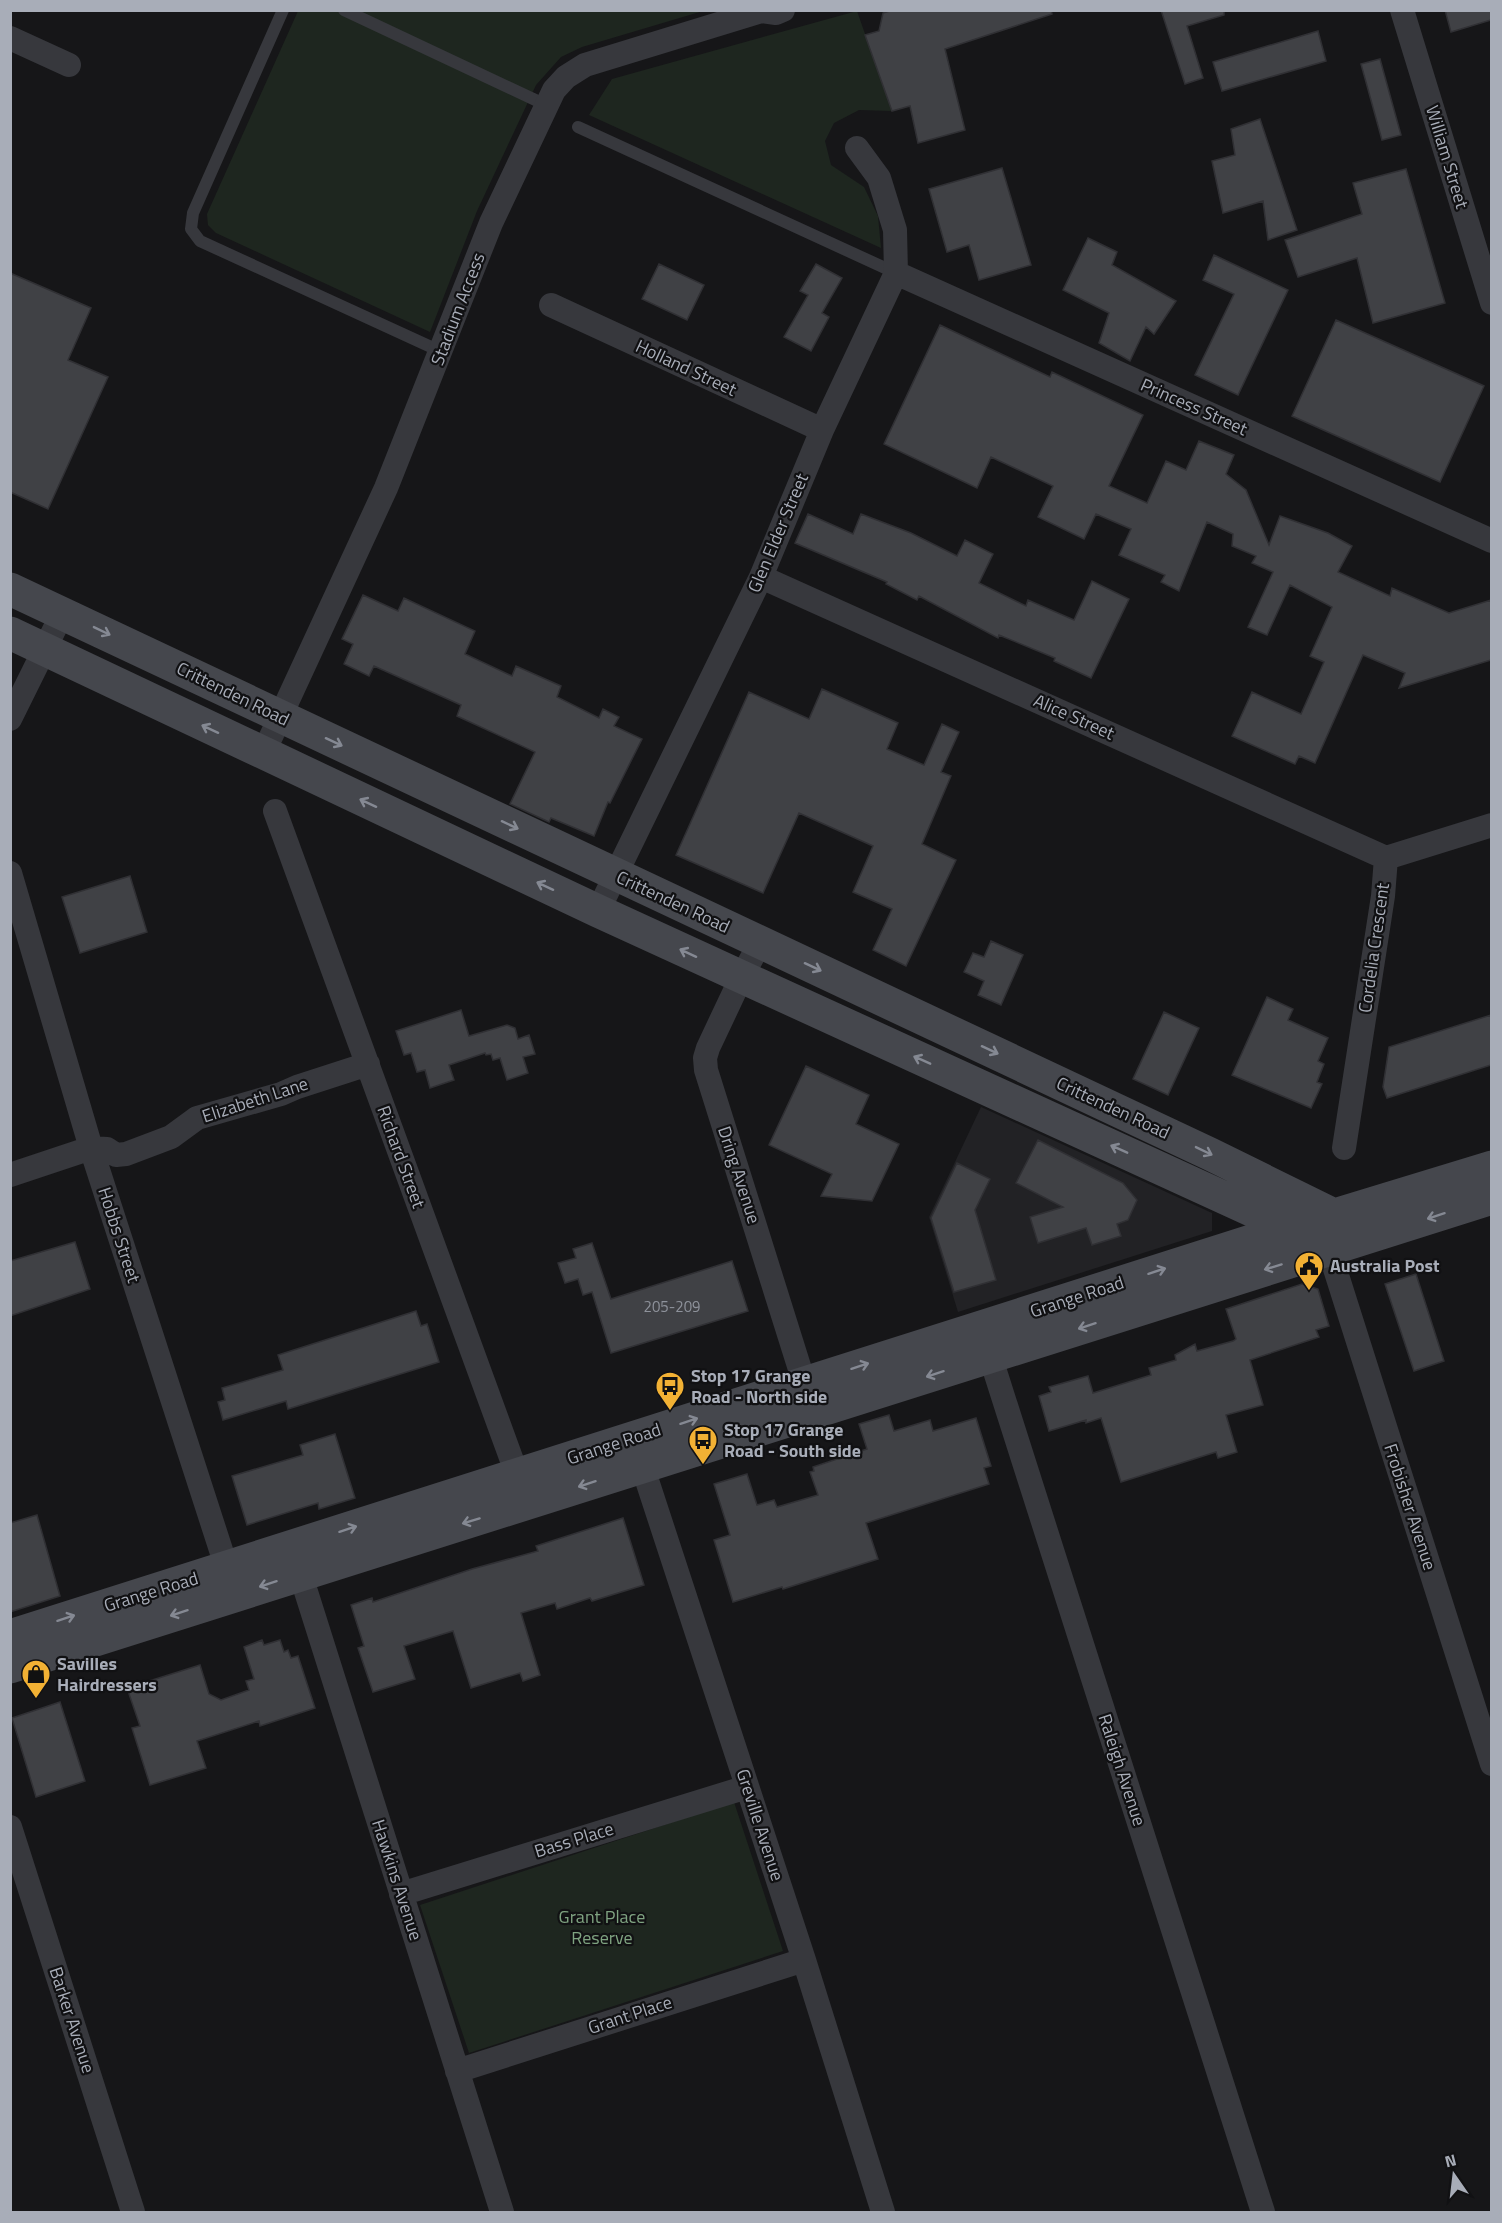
<svg xmlns="http://www.w3.org/2000/svg" width="1502" height="2223" font-family="'Titillium Web',sans-serif">
  <rect width="100%" height="100%" fill="#161618"/>
  <path fill="#222225" d="M 981,1107 L 1212,1213 L 1212,1231 L 958,1312 L 929,1217 Z"/>
  <path fill="#1e261f" d="M 298,11 L 703,11 L 582,47 L 561,57 L 536,85 L 477,211 L 430,332 L 216,233 L 208,225 L 207,214 Z
    M 857,11 L 892,111 L 859,110 L 834,123 L 825,141 L 831,165 L 864,187 L 878,216 L 881,248 L 589,115 L 612,79 Z
    M 734,1802 L 783,1951 L 469,2053 L 420,1905 Z"/>
  <path fill="#404145" stroke="#303034" stroke-width="1.5" d="M 893,10 L 1051,10 L 1052,14 L 945,49 L 965,130 L 918,143 L 910,106 L 892,111 L 865,35 L 879,31 L 883,13 Z
    M 1161,10 L 1224,10 L 1224,15 L 1187,26 L 1203,78 L 1185,84 Z
    M 1445,10 L 1491,10 L 1491,20 L 1451,32 Z
    M 1318,31 L 1326,61 L 1222,91 L 1213,62 Z
    M 1380,59 L 1401,135 L 1382,140 L 1361,64 Z
    M 1260,119 L 1297,230 L 1268,240 L 1263,201 L 1223,213 L 1212,161 L 1235,155 L 1231,129 Z
    M 1002,168 L 1031,265 L 979,280 L 969,245 L 947,252 L 929,189 Z
    M 1406,169 L 1445,303 L 1373,323 L 1357,258 L 1298,277 L 1285,240 L 1362,214 L 1353,183 Z
    M 1088,238 L 1117,252 L 1112,265 L 1176,301 L 1154,334 L 1146,327 L 1130,361 L 1099,343 L 1109,313 L 1063,290 Z
    M 1214,255 L 1288,290 L 1238,395 L 1195,375 L 1234,294 L 1203,280 Z
    M 659,264 L 704,285 L 687,320 L 642,299 Z
    M 816,264 L 842,278 L 822,313 L 829,317 L 811,351 L 784,337 L 808,295 L 800,291 Z
    M 10,273 L 91,308 L 68,360 L 108,377 L 48,509 L 10,492 Z
    M 1336,320 L 1484,386 L 1440,482 L 1292,416 Z
    M 940,325 L 1050,377 L 1052,372 L 1143,415 L 1109,486 L 1147,503 L 1166,461 L 1186,470 L 1199,441 L 1234,455 L 1226,474 L 1246,490 L 1269,545 L 1280,516 L 1328,533 L 1352,546 L 1338,572 L 1390,596 L 1392,588 L 1449,613 L 1491,600 L 1491,660 L 1399,688 L 1405,673 L 1363,655 L 1315,763 L 1299,756 L 1295,764 L 1232,736 L 1252,692 L 1301,714 L 1324,662 L 1310,656 L 1332,607 L 1290,585 L 1267,635 L 1248,627 L 1273,572 L 1252,563 L 1256,556 L 1232,546 L 1233,534 L 1207,522 L 1179,591 L 1161,582 L 1165,575 L 1119,555 L 1131,529 L 1096,514 L 1084,539 L 1038,517 L 1053,486 L 991,457 L 977,488 L 884,444 Z
    M 808,514 L 853,534 L 861,514 L 911,533 L 957,556 L 965,540 L 993,554 L 979,583 L 1026,606 L 1028,600 L 1074,620 L 1092,581 L 1129,599 L 1091,678 L 1054,661 L 1055,658 L 999,635 L 998,638 L 919,596 L 917,600 L 886,584 L 887,582 L 795,543 Z
    M 363,595 L 398,611 L 404,598 L 475,631 L 465,654 L 512,676 L 516,666 L 561,686 L 557,697 L 599,718 L 603,709 L 619,717 L 614,726 L 642,739 L 610,803 L 608,802 L 594,836 L 551,818 L 549,822 L 510,804 L 535,752 L 457,716 L 461,705 L 374,666 L 369,676 L 344,664 L 353,644 L 342,639 Z
    M 822,689 L 898,723 L 887,749 L 924,765 L 942,724 L 959,732 L 941,772 L 951,776 L 922,844 L 956,860 L 906,966 L 873,950 L 892,909 L 853,892 L 873,846 L 799,813 L 763,893 L 676,855 L 749,692 L 809,719 Z
    M 130,876 L 147,932 L 80,953 L 62,897 Z
    M 991,941 L 1023,955 L 1001,1005 L 978,995 L 984,981 L 964,972 L 973,953 L 984,957 Z
    M 1267,997 L 1293,1009 L 1288,1020 L 1328,1038 L 1318,1061 L 1324,1064 L 1317,1082 L 1322,1084 L 1311,1108 L 1232,1075 Z
    M 461,1010 L 469,1036 L 507,1025 L 515,1028 L 518,1039 L 529,1035 L 535,1054 L 523,1057 L 528,1073 L 507,1080 L 500,1058 L 493,1060 L 491,1054 L 486,1055 L 485,1053 L 449,1065 L 454,1080 L 430,1088 L 425,1070 L 417,1072 L 411,1053 L 404,1055 L 396,1031 Z
    M 1164,1012 L 1199,1028 L 1168,1095 L 1133,1079 Z
    M 1491,1015 L 1491,1065 L 1387,1098 L 1383,1087 L 1389,1047 Z
    M 806,1066 L 869,1095 L 856,1124 L 899,1144 L 872,1201 L 821,1196 L 832,1174 L 769,1145 Z
    M 1038,1140 L 1123,1183 L 1137,1200 L 1128,1220 L 1117,1224 L 1121,1236 L 1092,1245 L 1086,1228 L 1038,1243 L 1030,1217 L 1063,1207 L 1016,1183 Z
    M 957,1163 L 990,1179 L 975,1210 L 996,1280 L 954,1292 L 931,1218 Z
    M 75,1242 L 90,1289 L 10,1316 L 10,1261 Z
    M 592,1243 L 611,1299 L 732,1261 L 748,1311 L 611,1353 L 592,1292 L 583,1295 L 578,1279 L 565,1283 L 558,1263 L 576,1258 L 573,1249 Z
    M 1416,1274 L 1444,1361 L 1414,1371 L 1385,1284 Z
    M 1302,1284 L 1318,1289 L 1329,1326 L 1316,1330 L 1319,1337 L 1250,1360 L 1263,1405 L 1226,1415 L 1237,1452 L 1218,1458 L 1216,1452 L 1121,1482 L 1101,1418 L 1086,1423 L 1086,1420 L 1049,1431 L 1039,1396 L 1051,1392 L 1049,1387 L 1088,1376 L 1093,1393 L 1151,1375 L 1149,1368 L 1176,1360 L 1175,1355 L 1195,1344 L 1197,1351 L 1233,1341 L 1236,1339 L 1226,1309 Z
    M 416,1311 L 421,1326 L 427,1324 L 439,1362 L 288,1409 L 286,1401 L 223,1420 L 218,1402 L 225,1400 L 222,1388 L 283,1370 L 278,1355 Z
    M 889,1415 L 894,1431 L 930,1420 L 933,1431 L 976,1418 L 991,1466 L 984,1468 L 989,1484 L 866,1523 L 878,1559 L 783,1589 L 782,1587 L 733,1602 L 714,1540 L 730,1535 L 714,1484 L 747,1474 L 757,1505 L 774,1500 L 777,1507 L 818,1495 L 810,1472 L 814,1471 L 813,1467 L 867,1449 L 859,1424 Z
    M 335,1434 L 355,1498 L 319,1509 L 318,1503 L 247,1525 L 232,1476 L 303,1455 L 300,1445 Z
    M 37,1515 L 60,1596 L 10,1612 L 10,1523 Z
    M 623,1518 L 644,1585 L 592,1601 L 590,1598 L 557,1609 L 555,1603 L 521,1613 L 540,1675 L 523,1681 L 520,1673 L 471,1688 L 453,1631 L 404,1646 L 415,1679 L 373,1692 L 358,1648 L 364,1646 L 351,1605 L 372,1598 L 373,1602 L 472,1569 L 538,1551 L 536,1546 Z
    M 262,1640 L 264,1645 L 280,1640 L 284,1652 L 288,1650 L 291,1658 L 298,1656 L 315,1708 L 260,1726 L 259,1721 L 197,1741 L 206,1768 L 150,1785 L 132,1728 L 140,1726 L 127,1688 L 200,1665 L 209,1694 L 221,1700 L 249,1690 L 246,1681 L 254,1679 L 244,1647 Z
    M 60,1702 L 85,1781 L 36,1797 L 12,1718 Z"/>
  <g fill="none" stroke-linecap="round" stroke-linejoin="round">
    <path stroke="#37383d" stroke-width="12" d="M 283,10 L 193,213 L 191,229 L 200,241 L 442,352
      M 344,10 L 546,105
      M 578,127 L 896,273"/>
    <path stroke="#37383d" stroke-width="24" d="M 1402,10 L 1492,303
      M 10,38 L 69,65
      M 896,273 L 1492,541
      M 551,305 L 822,430
      M 761,577 L 1386,858
      M 10,719 L 63,612
      M 263,754 L 386,488 L 491,223 L 554,90 L 566,77 L 585,65 L 761,11 L 776,13 L 783,10
      M 275,811 L 522,1488
      M 10,873 L 91,1148 L 231,1581
      M 598,911 L 761,577 L 822,430 L 896,273 L 895,230 L 879,178 L 857,148
      M 760,943 L 741,978 L 708,1048 L 705,1058 L 706,1070 L 809,1398
      M 1344,1148 L 1383,896 L 1386,858 L 1492,825
      M 10,1175 L 91,1148 L 107,1149 L 116,1155 L 126,1154 L 171,1137 L 197,1118 L 281,1094 L 297,1087 L 368,1064
      M 1329,1250 L 1492,1764
      M 986,1343 L 1263,2212
      M 638,1453 L 804,1960 L 883,2212
      M 296,1560 L 502,2212
      M 10,1827 L 133,2212
      M 401,1894 L 747,1787
      M 457,2071 L 804,1960"/>
    <path stroke="#45474d" stroke-width="33" d="M 10,589 L 1210,1154 L 1334,1215
      M 10,633 L 598,911 L 1301,1233
      M 10,1636 L 1292,1228 L 1492,1167
      M 10,1667 L 1492,1198"/>
  </g>
  <defs><path id="oneway-shaft" d="M-6 0H5M1.5-3L5.5 0L1.5 3" fill="none" stroke-width="1.6" stroke-linecap="round" stroke-linejoin="round" transform="scale(1.5)"/></defs>
  <g stroke="#858993">
    <use href="#oneway-shaft" transform="translate(102 631) rotate(26)"/>
    <use href="#oneway-shaft" transform="translate(210 729) rotate(-155)"/>
    <use href="#oneway-shaft" transform="translate(334 742) rotate(25)"/>
    <use href="#oneway-shaft" transform="translate(368 803) rotate(-155)"/>
    <use href="#oneway-shaft" transform="translate(510 825) rotate(25)"/>
    <use href="#oneway-shaft" transform="translate(545 886) rotate(-155)"/>
    <use href="#oneway-shaft" transform="translate(688 953) rotate(-155)"/>
    <use href="#oneway-shaft" transform="translate(813 967) rotate(25)"/>
    <use href="#oneway-shaft" transform="translate(990 1050) rotate(25)"/>
    <use href="#oneway-shaft" transform="translate(922 1060) rotate(-156)"/>
    <use href="#oneway-shaft" transform="translate(1119 1149) rotate(-156)"/>
    <use href="#oneway-shaft" transform="translate(1204 1151) rotate(26)"/>
    <use href="#oneway-shaft" transform="translate(1436 1216) rotate(162)"/>
    <use href="#oneway-shaft" transform="translate(1273 1267) rotate(163)"/>
    <use href="#oneway-shaft" transform="translate(1157 1271) rotate(-18)"/>
    <use href="#oneway-shaft" transform="translate(1087 1326) rotate(162)"/>
    <use href="#oneway-shaft" transform="translate(860 1366) rotate(-18)"/>
    <use href="#oneway-shaft" transform="translate(935 1374) rotate(162)"/>
    <use href="#oneway-shaft" transform="translate(689 1421) rotate(-18)"/>
    <use href="#oneway-shaft" transform="translate(587 1484) rotate(162)"/>
    <use href="#oneway-shaft" transform="translate(471 1521) rotate(163)"/>
    <use href="#oneway-shaft" transform="translate(348 1529) rotate(-18)"/>
    <use href="#oneway-shaft" transform="translate(268 1584) rotate(162)"/>
    <use href="#oneway-shaft" transform="translate(179 1613) rotate(162)"/>
    <use href="#oneway-shaft" transform="translate(66 1618) rotate(-18)"/>
  </g>
  <defs>
    <g id="civic-pin" transform="scale(1.5)"><path d="M0 17L-7.5 6A9.5 9.5 0 1 1 7.5 6Z" fill="#f2b134" stroke="#111113"/><path d="M-.6-6.5H3V-4.5H.6V-3L4-1V1h2V6H-6V1h2V-1L-.6-3ZM-1.2 2.5V6h2.4V2.5Z" fill="#111"/></g>
    <g id="bus-pin" transform="scale(1.5)"><path d="M0 17L-7.5 6A9.5 9.5 0 1 1 7.5 6Z" fill="#f2b134" stroke="#111113"/><path d="M-5-6H5V4H4V6H2V4H-2V6H-4V4H-5ZM-3.5-4V0h7V-4ZM-3.5 1.2v1.5H-2V1.2ZM2 1.2v1.5H3.5V1.2Z" fill="#111"/></g>
    <g id="shop-pin" transform="scale(1.5)"><path d="M0 17L-7.5 6A9.5 9.5 0 1 1 7.5 6Z" fill="#f2b134" stroke="#111113"/><path d="M-5-2.5h2.3a2.7 3.5 0 0 1 5.4 0H5L5.5 6h-11ZM-1.5-2.5h3a1.5 2.3 0 0 0-3 0Z" fill="#111"/></g>
  </defs>
  <g fill-rule="evenodd">
    <use href="#civic-pin" x="1309" y="1266"/>
    <use href="#bus-pin" x="670" y="1386"/>
    <use href="#bus-pin" x="703" y="1440"/>
    <use href="#shop-pin" x="36" y="1674"/>
  </g>
  <g text-anchor="middle" stroke-width="4.5" stroke-linejoin="round" paint-order="stroke">
    <g font-size="15" fill="#8e929b">
      <text x="672" y="1312">205-209</text>
    </g>
    <g font-size="18" fill="#a8adb8" stroke="#111113">
      <text transform="translate(1447 157) rotate(73)" y="6">William Street</text>
      <text transform="translate(458 309) rotate(-69)" y="6">Stadium Access</text>
      <text transform="translate(686 368) rotate(25)" y="6">Holland Street</text>
      <text transform="translate(1194 407) rotate(24)" y="6">Princess Street</text>
      <text transform="translate(778 533) rotate(-67)" y="6">Glen Elder Street</text>
      <text transform="translate(233 694) rotate(26)" y="6">Crittenden Road</text>
      <text transform="translate(1074 717) rotate(24)" y="6">Alice Street</text>
      <text transform="translate(673 902) rotate(25)" y="6">Crittenden Road</text>
      <text transform="translate(1374 948) rotate(-82)" y="6">Cordelia Crescent</text>
      <text transform="translate(255 1100) rotate(-18)" y="6">Elizabeth Lane</text>
      <text transform="translate(1113 1108) rotate(25)" y="6">Crittenden Road</text>
      <text transform="translate(401 1157) rotate(70)" y="6">Richard Street</text>
      <text transform="translate(739 1175) rotate(72)" y="6">Dring Avenue</text>
      <text transform="translate(119 1235) rotate(72)" y="6">Hobbs Street</text>
      <text transform="translate(1077 1297) rotate(-18)" y="6">Grange Road</text>
      <text transform="translate(614 1444) rotate(-18)" y="6">Grange Road</text>
      <text transform="translate(1410 1507) rotate(72)" y="6">Frobisher Avenue</text>
      <text transform="translate(151 1592) rotate(-17)" y="6">Grange Road</text>
      <text transform="translate(1122 1770) rotate(72)" y="6">Raleigh Avenue</text>
      <text transform="translate(760 1825) rotate(72)" y="6">Greville Avenue</text>
      <text transform="translate(574 1840) rotate(-17)" y="6">Bass Place</text>
      <text transform="translate(397 1880) rotate(72)" y="6">Hawkins Avenue</text>
      <text transform="translate(630 2015) rotate(-18)" y="6">Grant Place</text>
      <text transform="translate(72 2020) rotate(72)" y="6">Barker Avenue</text>
    </g>
    <g font-size="18" font-weight="bold" fill="#a8adb8" stroke="#111113" text-anchor="start">
      <text x="1330" y="1272">Australia Post</text>
      <text x="691" y="1382">Stop 17 Grange<tspan x="691" dy="21">Road - North side</tspan></text>
      <text x="724" y="1436">Stop 17 Grange<tspan x="724" dy="21">Road - South side</tspan></text>
      <text x="57" y="1670">Savilles<tspan x="57" dy="21">Hairdressers</tspan></text>
    </g>
    <g font-size="18" fill="#7fa381" stroke="#111113">
      <text x="602" y="1923">Grant Place<tspan x="602" dy="21">Reserve</tspan></text>
    </g>
  </g>
  <rect width="1502" height="2223" fill="none" stroke="#a8adb8" stroke-width="24"/>
  <g transform="translate(1454 2175) rotate(346)" stroke="#111113" stroke-width="4.5" paint-order="stroke">
  <path d="M0-4.5L10 22L0 15L-10 22Z" fill="#a8adb8"/>
  <text y="-9" font-size="16" font-weight="bold" text-anchor="middle" fill="#a8adb8">N</text>
  </g>
</svg>
